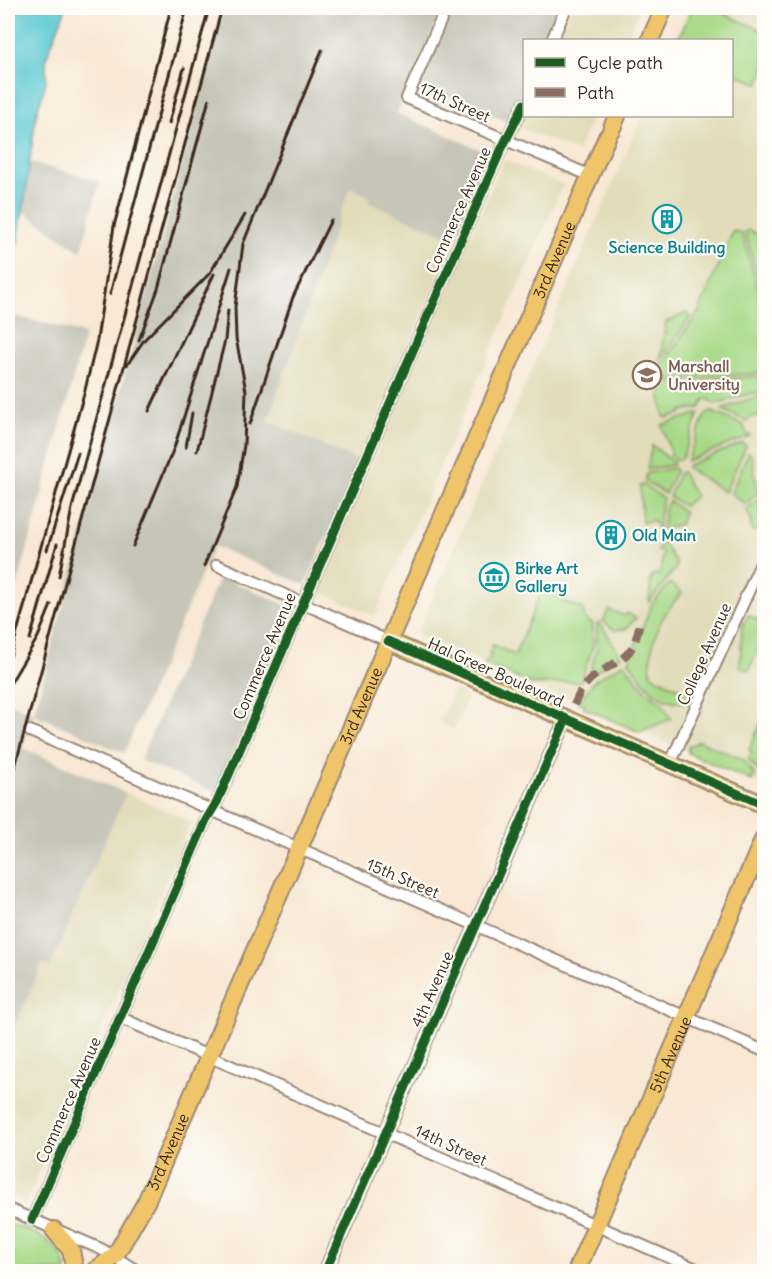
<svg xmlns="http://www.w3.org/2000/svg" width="772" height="1279" font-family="Delius,sans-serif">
  <rect width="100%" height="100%" fill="#fdfcf7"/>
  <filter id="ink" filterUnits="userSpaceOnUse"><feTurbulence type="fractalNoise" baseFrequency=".0167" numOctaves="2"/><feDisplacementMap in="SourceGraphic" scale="12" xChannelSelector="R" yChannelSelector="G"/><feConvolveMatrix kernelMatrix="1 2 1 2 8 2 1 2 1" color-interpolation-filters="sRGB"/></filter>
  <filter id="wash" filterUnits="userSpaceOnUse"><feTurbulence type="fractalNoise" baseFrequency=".008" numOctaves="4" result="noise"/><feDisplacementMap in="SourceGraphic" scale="24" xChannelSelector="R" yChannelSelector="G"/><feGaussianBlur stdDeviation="1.35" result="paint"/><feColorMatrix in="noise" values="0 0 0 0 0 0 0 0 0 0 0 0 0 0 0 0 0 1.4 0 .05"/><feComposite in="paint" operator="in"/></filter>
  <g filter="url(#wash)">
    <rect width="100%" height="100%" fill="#f8e8d4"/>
    <path fill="#e2dcba" d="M 571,8 L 640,8 L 626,40 L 557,40 Z
      M 689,8 L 764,8 L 764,785 L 417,634 L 642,116 L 732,116 L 732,40 L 675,40 Z
      M 524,114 L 524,116 L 593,116 L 577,152 L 519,127 Z
      M 504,160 L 563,185 L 375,616 L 317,590 Z
      M 350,186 L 370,197 L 369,202 L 455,239 L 359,461 L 268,422 Z
      M 454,689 L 468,696 L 454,729 L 439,723 Z
      M 126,793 L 192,822 L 26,1203 L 8,1194 L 8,1042 L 42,963 L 50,966 Z"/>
    <path fill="#c5c5b8" d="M 224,8 L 443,8 L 397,113 L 492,155 L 455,239 L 368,202 L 370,197 L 350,187 L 268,421 L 359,461 L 305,585 L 214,546 L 124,753 L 34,714 L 23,748 L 126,793 L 50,967 L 42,964 L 8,1042 L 8,702 L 34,713 Z
      M 453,8 L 561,8 L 547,40 L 524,40 L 524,92 L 511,123 L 420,84 Z
      M 28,162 L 100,181 L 81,252 L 23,211 Z
      M 8,314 L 85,334 L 8,621 Z
      M 220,576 L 294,609 L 215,792 L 140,760 Z"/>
    <path fill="#a7d987" stroke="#718252" stroke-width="1.5" d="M 692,8 L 710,8 L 764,31 L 764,70 L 759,84 L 732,72 L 732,40 L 678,40 Z
      M 748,230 L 764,237 L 764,302 L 745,232 Z
      M 733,231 L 742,233 L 764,313 L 764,373 L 663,379 L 658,366 L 662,365 L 699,311 Z
      M 687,313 L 691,316 L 660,361 L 666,322 Z
      M 764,376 L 764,390 L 714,404 L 711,400 L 705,399 L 700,408 L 681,411 L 681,414 L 666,418 L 664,416 L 660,391 L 664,383 Z
      M 762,395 L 764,405 L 759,417 L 753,416 L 747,421 L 721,409 Z
      M 710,411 L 744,425 L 745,431 L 750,436 L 687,461 L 705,415 Z
      M 699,413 L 682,458 L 676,460 L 671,455 L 662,425 Z
      M 743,443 L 746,446 L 725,492 L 687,468 L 688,465 Z
      M 652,445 L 674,463 L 673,465 L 647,469 Z
      M 748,453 L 751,454 L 758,493 L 745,504 L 731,493 Z
      M 674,468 L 676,471 L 665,494 L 645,481 L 647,473 Z
      M 682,472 L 695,496 L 684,506 L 669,497 L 679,473 Z
      M 644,485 L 663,498 L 659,516 L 659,530 L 652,520 L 642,523 L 640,486 Z
      M 758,499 L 764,525 L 764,534 L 751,529 L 751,519 L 746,510 Z
      M 669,501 L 684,512 L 680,524 L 663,530 L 664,510 Z
      M 662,541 L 676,563 L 676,568 L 649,602 L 651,578 L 654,574 L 660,575 L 663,552 L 657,551 Z
      M 670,583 L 682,593 C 659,617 649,641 651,675 L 672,685 L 698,693 L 693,703 C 656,703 649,690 629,661 L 652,604 Z
      M 549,585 L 564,602 L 582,608 L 585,619 L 593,624 L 593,646 L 581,681 L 534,685 L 484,664 L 492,655 L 489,653 L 493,645 L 515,655 L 541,592 L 545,594 Z
      M 609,610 L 626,616 L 627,613 L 636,618 L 626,629 L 614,630 L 603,621 Z
      M 748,615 L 764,623 L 764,635 L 749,670 L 740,667 L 742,626 Z
      M 600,623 L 621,656 L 589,675 L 597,648 L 597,624 Z
      M 624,663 L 644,689 L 662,703 L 671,719 L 639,732 L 584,708 L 584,704 L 579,701 L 595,680 Z
      M 764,716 L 764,773 L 760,773 L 748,759 L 752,752 L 749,750 Z
      M 699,741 L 744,760 L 754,774 L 752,781 L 688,753 L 688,747 Z
      M 8,1224 C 31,1229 65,1244 66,1271 L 8,1271 Z"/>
    <path fill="#5cc9d3" stroke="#4c7a78" stroke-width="1.5" d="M 8,8 L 66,8 L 46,58 L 46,83 L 36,115 L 23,211 L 18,240 L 8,268 Z"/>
  </g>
  <g filter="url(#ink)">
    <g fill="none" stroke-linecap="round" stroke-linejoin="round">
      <g stroke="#9a8979" stroke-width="14">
        <path id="minor" d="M 446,8 L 407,98 L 591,176
          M 552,40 L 566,8
          M 217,565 L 388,641
          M 30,731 L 764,1051
          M 670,764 L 764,557
          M 121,1018 L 703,1272
          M 8,1209 L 101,1249 L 139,1272
          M 32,1220 L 206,820 L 217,802 L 453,258 L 501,150 L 524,104"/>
      </g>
      <g stroke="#9a8979" stroke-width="16">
        <path id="tertiary" d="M 325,1272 L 566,719"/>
      </g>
      <g stroke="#9a8979" stroke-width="20">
        <g id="primary">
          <path d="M 650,40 L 664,8"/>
          <path d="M 611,130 L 617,116"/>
          <path d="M 388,641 L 764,805"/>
          <path d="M 54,1230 L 71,1250 L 75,1272"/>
          <path id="s1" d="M 93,1272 L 115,1256 L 146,1202 L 607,137"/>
          <path id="s2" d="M 576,1272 L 764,838"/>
        </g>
      </g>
      <use href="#minor" stroke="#fff" stroke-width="10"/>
      <use href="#tertiary" stroke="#fff" stroke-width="14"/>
      <use href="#primary" stroke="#f0c469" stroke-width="16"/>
      <path stroke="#3b2a1e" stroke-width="3" d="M 169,123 L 184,68
        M 110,294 L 187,8
        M 139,340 L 158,289 L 209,99
        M 127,365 L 144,340 L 210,273 L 245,215
        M 149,411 L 214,274
        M 250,424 L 293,297 L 331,220
        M 186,447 L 192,413
        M 197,451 L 225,340 L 228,310
        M 133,546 L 174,448 L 231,268
        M 47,550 L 78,453
        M 204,566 L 237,487 L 244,445 L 246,391 L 236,338 L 235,307 L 243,244 L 322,50
        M 59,576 L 72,508 L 209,8
        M 30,639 L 57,544
        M 8,664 L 85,390 L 97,340 L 114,226 L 171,8
        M 8,687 L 38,637 L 51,605
        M 8,792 L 222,8"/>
      <path stroke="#8d6e63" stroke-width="8" stroke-dasharray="15 8" stroke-linecap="butt" d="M 574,705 C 579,693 585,682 596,675 C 624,656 635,658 640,619"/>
      <g stroke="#fdfcf7" stroke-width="13">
        <path id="cycleway" d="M 388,641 L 764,805
          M 32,1220 L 206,820 L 217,802 L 453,258 L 501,150 L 524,104
          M 325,1272 L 566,719"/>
      </g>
      <use href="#cycleway" stroke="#1b5e20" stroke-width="9"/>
    </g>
  </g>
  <defs>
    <g id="building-ring" transform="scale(1.5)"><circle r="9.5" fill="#fdfcf7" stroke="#0f9aa8" stroke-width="1.5"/><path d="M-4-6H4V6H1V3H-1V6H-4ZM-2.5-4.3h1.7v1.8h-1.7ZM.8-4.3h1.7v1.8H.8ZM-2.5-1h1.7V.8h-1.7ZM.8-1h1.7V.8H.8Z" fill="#0f9aa8"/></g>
    <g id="university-ring" transform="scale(1.5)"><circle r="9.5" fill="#fdfcf7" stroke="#8d6e63" stroke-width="1.5"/><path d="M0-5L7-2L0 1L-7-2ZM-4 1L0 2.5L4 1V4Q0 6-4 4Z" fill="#8d6e63"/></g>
    <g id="museum-ring" transform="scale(1.5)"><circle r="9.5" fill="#fdfcf7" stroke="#0f9aa8" stroke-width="1.5"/><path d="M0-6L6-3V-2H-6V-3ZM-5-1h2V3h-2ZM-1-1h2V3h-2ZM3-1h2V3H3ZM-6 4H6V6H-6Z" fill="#0f9aa8"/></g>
  </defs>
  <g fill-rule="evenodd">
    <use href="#building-ring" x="667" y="219"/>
    <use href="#university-ring" x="647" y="375"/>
    <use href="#building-ring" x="611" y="535"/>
    <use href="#museum-ring" x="494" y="577"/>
  </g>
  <g text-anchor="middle" stroke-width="4.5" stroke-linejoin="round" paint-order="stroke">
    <g font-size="16" fill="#3b2a1e" stroke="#fdfcf7">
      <text transform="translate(455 102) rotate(24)" y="6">17th Street</text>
      <text transform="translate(458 210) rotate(-66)" y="6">Commerce Avenue</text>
      <text dy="6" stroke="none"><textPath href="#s1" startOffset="1116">3rd Avenue</textPath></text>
      <text transform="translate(704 654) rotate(-66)" y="6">College Avenue</text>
      <text transform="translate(264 656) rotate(-67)" y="6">Commerce Avenue</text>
      <text transform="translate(496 672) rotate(24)" y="6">Hal Greer Boulevard</text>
      <text dy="6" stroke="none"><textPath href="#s1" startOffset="630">3rd Avenue</textPath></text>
      <text transform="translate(403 878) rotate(23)" y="6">15th Street</text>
      <text transform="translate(432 989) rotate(-66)" y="6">4th Avenue</text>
      <text dy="6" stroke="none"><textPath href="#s2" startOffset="237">5th Avenue</textPath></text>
      <text transform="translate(68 1100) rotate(-66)" y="6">Commerce Avenue</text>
      <text transform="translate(451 1145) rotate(24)" y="6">14th Street</text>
      <text dy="6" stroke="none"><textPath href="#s1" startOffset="144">3rd Avenue</textPath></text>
    </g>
    <g font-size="16" font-weight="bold" fill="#0d838f" stroke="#fdfcf7" text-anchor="start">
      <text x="667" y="253" text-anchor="middle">Science Building</text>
      <text x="632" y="541">Old Main</text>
      <text x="515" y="574">Birke Art<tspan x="515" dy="18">Gallery</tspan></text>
    </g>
    <g font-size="16" font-weight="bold" fill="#785e54" stroke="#fdfcf7" text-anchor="start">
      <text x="668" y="372">Marshall<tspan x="668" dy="18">University</tspan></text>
    </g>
  </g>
  <rect width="772" height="1279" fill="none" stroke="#fdfcf7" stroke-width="30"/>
  <rect x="523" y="39" width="210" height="78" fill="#fdfcf7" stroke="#afa8a0" stroke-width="1.5"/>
  <rect x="535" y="58" width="30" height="9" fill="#1b5e20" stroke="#afa8a0" stroke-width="1.5"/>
  <text x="577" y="69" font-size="18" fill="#3b2a1e">Cycle path</text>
  <rect x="535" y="88" width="30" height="9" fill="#8d6e63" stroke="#afa8a0" stroke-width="1.5"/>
  <text x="577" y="99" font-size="18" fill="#3b2a1e">Path</text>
</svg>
